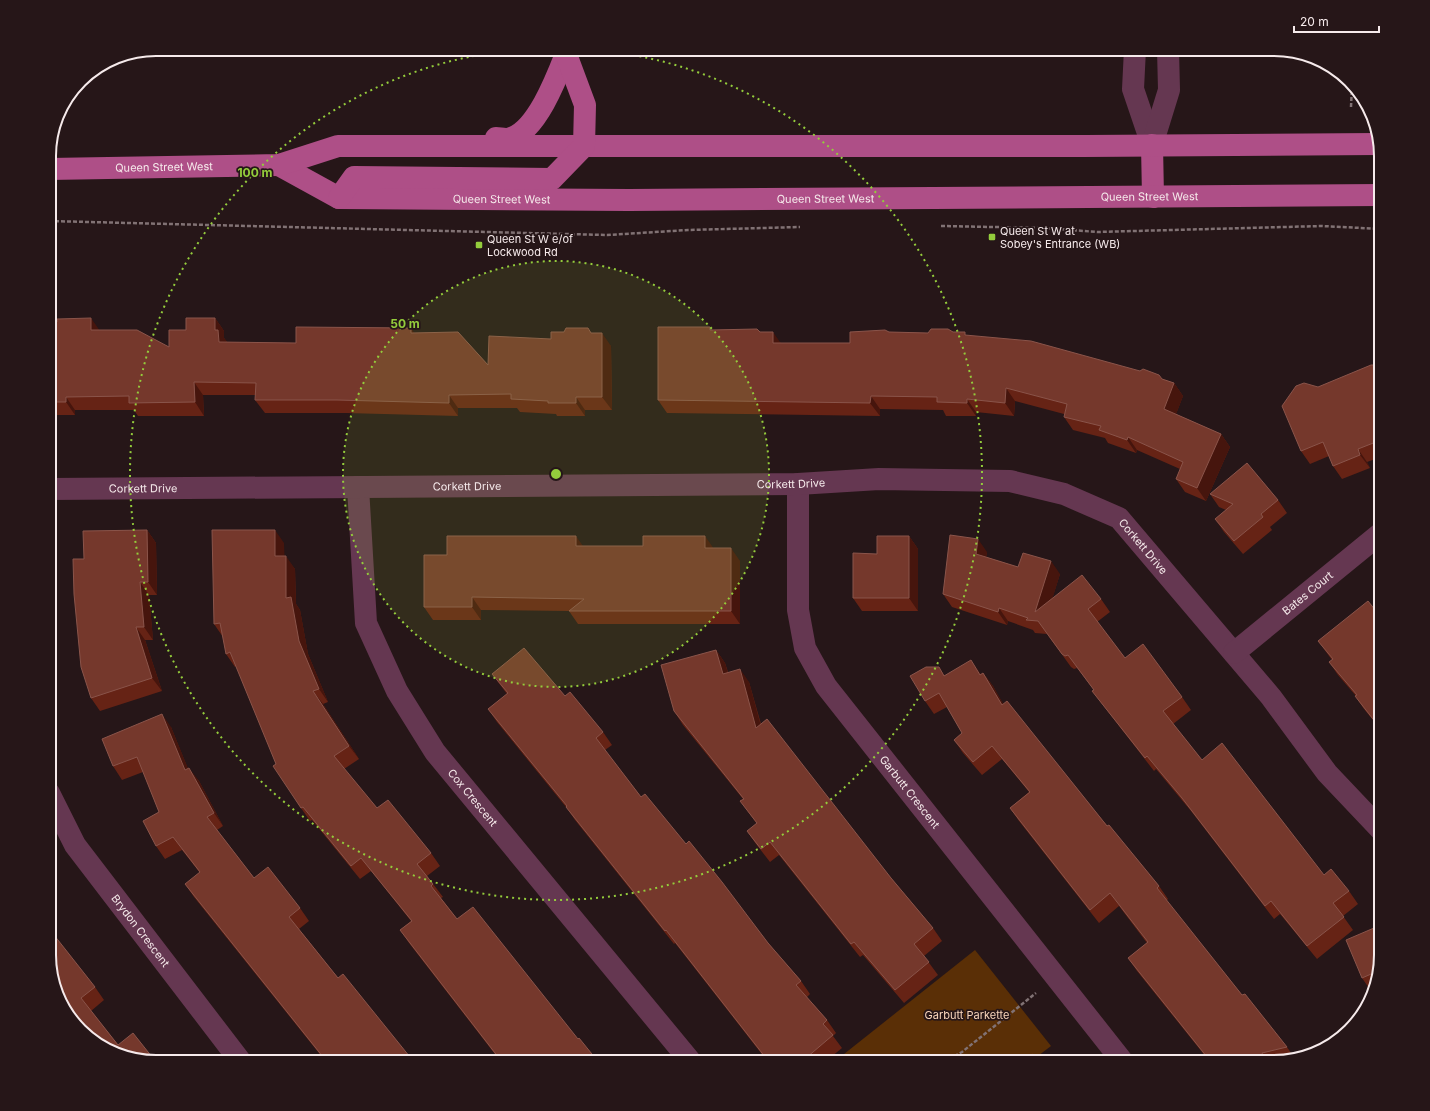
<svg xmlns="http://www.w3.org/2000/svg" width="1430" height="1111" font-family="Inter,sans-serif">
  <rect width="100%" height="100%" fill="#261618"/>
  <path fill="#5a2f06" d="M 975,950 L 1051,1046 L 1030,1062 L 834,1062 Z"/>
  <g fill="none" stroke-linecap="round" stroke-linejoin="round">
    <path stroke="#817274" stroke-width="2.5" stroke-dasharray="4 2" stroke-linecap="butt" d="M 1351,107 L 1352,86
      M 49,221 L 607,235 L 688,230 L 800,227
      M 941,226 L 1045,228 L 1097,232 L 1322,226 L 1381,229
      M 944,1062 L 962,1052 L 1036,993"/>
    <g stroke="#653751" stroke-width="22">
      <path d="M 1135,49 L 1133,89 L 1152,145"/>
      <path d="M 1152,145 L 1169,90 L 1168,49"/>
      <path id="s1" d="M 798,484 L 798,610 L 805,648 L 826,686 L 1123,1062"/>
      <path id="s2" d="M 358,487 L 366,623 L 397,691 L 435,752 L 691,1062"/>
      <path id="s3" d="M 49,489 L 798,484 L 879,479 L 1010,481 L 1064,494 L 1119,518 L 1271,697 L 1327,773 L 1381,830"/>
      <path id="s4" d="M 1234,653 L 1381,533"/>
      <path id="s5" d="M 49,793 L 75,845 L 241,1062"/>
    </g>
    <g stroke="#ae4f87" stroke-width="22">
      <path d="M 496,138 C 500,138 507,140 511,138 C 537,130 557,77 566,54"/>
      <path d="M 1152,145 L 1153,197"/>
      <path id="s6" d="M 279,165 L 339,198 L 629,200 L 1381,195"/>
      <path id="s7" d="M 49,169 L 279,165 L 338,146 L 1085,146 L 1378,144"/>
      <path d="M 339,198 L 354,177 L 552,179 L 584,146 L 585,105 L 566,54"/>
    </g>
  </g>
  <path fill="#662315" d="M 215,318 L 224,331 L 224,338 L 227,342 L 296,343 L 414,333 L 488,365 L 551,339 L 591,333 L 611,346 L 612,410 L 585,410 L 585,416 L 557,416 L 556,414 L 520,412 L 517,408 L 458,408 L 458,416 L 346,413 L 265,413 L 255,400 L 256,395 L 203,395 L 204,416 L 138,416 L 134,410 L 75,410 L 75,415 L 49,415 L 49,322 L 99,330 L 169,347 L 186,330 Z
    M 712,330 L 760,332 L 781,343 L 850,343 L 889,332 L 928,333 L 953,332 L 1162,379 L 1174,383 L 1183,396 L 1176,414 L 1221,434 L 1230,447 L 1206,501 L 1185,492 L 1176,479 L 1180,469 L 1137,450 L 1136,453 L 1108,443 L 1105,438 L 1073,430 L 1064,417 L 1064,414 L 1015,401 L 1014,416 L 976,412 L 976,416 L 946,416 L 943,410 L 880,409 L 880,416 L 667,413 L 658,400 Z
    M 1381,363 L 1381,457 L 1367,462 L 1370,468 L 1342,479 L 1333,466 L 1329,456 L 1310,464 L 1301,451 L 1318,387 Z
    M 1210,494 L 1278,500 L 1287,513 L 1270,527 L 1272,530 L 1243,554 L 1224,532 L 1215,519 L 1226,510 L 1219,507 Z
    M 147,530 L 156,543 L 157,595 L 149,595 L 153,640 L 145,640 L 162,691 L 100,711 L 91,698 L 84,559 Z
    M 909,536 L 918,549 L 918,611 L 862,611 L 853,598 L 877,554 Z
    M 284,543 L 284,556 L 295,569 L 296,604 L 300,610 L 308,654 L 328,702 L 323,704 L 359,759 L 344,769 L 377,808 L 431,853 L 440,866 L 427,876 L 443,897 L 441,898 L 457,919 L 578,1039 L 596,1059 L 599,1062 L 501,1062 L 409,943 L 400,930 L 411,921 L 371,871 L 360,879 L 312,820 L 310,821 L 301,808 L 276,764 L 236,666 L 235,667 L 226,654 L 223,637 L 214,624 Z
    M 583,546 L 713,548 L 740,561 L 740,624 L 578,624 L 569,611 L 481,610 L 481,620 L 433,620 L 424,607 L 447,555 Z
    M 987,552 L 986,557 L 1018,567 L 1060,574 L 1052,599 L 1101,599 L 1110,612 L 1097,622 L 1125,658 L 1182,697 L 1191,710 L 1173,724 L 1202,760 L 1324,875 L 1349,891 L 1358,904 L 1343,916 L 1353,930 L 1317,959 L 1280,914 L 1274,919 L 1191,811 L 1156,769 L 1154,771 L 1102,704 L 1092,691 L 1094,690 L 1077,668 L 1074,669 L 1071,667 L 1047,634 L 1035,633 L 1033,630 L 1008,621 L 1007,625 L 952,607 L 943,594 Z
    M 1381,611 L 1381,730 L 1364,709 L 1355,696 L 1356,696 L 1338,675 L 1329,662 L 1332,660 L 1318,641 Z
    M 716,650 L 725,663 L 728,672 L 749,682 L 761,724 L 891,878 L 933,928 L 942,941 L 924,956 L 938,975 L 904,1003 L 863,955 L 860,957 L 779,855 L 770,862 L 756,844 L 747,831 L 757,824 L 740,801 L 743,799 L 683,725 L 674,711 Z
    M 939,667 L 944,675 L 981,674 L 983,673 L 993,686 L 1003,704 L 1159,886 L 1168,899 L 1166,901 L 1242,995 L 1287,1047 L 1293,1056 L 1274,1062 L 1210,1062 L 1137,971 L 1128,958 L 1147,943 L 1119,906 L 1099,923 L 1019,821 L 1010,808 L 1029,792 L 1002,759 L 982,775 L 963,753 L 954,740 L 962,733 L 947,707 L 934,714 L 925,701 Z
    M 492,674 L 565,696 L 603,732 L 612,745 L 605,750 L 641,797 L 801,981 L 810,994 L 807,997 L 827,1020 L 836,1033 L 833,1036 L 842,1048 L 825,1062 L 768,1062 L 675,943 L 674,944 L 575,820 L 566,807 L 497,722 L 488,709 L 507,694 Z
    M 171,727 L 188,769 L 199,781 L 223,826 L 217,830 L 254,878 L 300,908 L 309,921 L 299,929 L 338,978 L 414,1062 L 326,1062 L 194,897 L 185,884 L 200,873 L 182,850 L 165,859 L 156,846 L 159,812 L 143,772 L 122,780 L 113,766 Z
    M 1381,955 L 1375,990 L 1371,991 L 1362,978 Z
    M 95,987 L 104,1000 L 91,1011 L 118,1045 L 121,1056 L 60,1003 Z"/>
  <path fill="#46150d" d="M 91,318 L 100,331 L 91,330 Z
    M 215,318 L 224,331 L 224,338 L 228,343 L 219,342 L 215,330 Z
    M 411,328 L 420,341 L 411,333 Z
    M 773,332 L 782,345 L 773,343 Z
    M 602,333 L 611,346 L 612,410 L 602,397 Z
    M 194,382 L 203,395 L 204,416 L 195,402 Z
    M 1174,383 L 1183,396 L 1173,422 L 1164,409 Z
    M 1006,388 L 1015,401 L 1014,416 L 1005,403 Z
    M 449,395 L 458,408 L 458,416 L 449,403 Z
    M 871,396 L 880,409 L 880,416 L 870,403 Z
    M 66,397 L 75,410 L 75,415 L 66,402 Z
    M 576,397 L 585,410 L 585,416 L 576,403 Z
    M 967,399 L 976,412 L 976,416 L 967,403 Z
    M 1221,434 L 1230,447 L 1206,501 L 1197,488 Z
    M 1128,437 L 1137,450 L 1136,453 L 1127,440 Z
    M 1358,449 L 1367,462 L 1370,468 L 1360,455 Z
    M 147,530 L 156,543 L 157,595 L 148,582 Z
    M 275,530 L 284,543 L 285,569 L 275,556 Z
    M 576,536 L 585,549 L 576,546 Z
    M 705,536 L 714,549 L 705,548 Z
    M 909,536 L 918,549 L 918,611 L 909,598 Z
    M 978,539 L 987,552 L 985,567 L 976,554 Z
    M 731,548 L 740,561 L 740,624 L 731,611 Z
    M 286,556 L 295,569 L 296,604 L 300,610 L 308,654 L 328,702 L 319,689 L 299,641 L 286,598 Z
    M 1051,561 L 1060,574 L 1044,626 L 1035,612 Z
    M 140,582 L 149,595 L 153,640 L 144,627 Z
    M 472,597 L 481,610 L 481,620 L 472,607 Z
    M 999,608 L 1008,621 L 1007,625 L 998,612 Z
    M 136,627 L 145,640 L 162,691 L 152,678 Z
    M 716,650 L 725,663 L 732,687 L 723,674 Z
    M 971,660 L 980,673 L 990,688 L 980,675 Z
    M 740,669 L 749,682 L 765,741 L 756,728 Z
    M 983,673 L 993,686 L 1011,718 L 1002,705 Z
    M 313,691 L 323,704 L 359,759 L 349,746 Z
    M 162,714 L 171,727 L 194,783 L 185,770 Z
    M 189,768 L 199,781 L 223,826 L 214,813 Z"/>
  <path fill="#75382c" stroke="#8a544a" d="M 91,318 L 91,330 L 137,330 L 169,347 L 169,330 L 186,330 L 186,318 L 215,318 L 215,330 L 218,330 L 219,342 L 296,343 L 296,327 L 411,328 L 411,333 L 458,332 L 488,365 L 489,336 L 551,339 L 551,332 L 564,332 L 566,328 L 588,328 L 591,333 L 602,333 L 602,397 L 576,397 L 576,403 L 548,403 L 548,401 L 511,399 L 511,394 L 449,395 L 449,403 L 337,400 L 255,400 L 256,383 L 194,382 L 195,402 L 129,403 L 129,396 L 66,397 L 66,402 L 49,402 L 49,322 L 57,322 L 57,319 Z
    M 658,327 L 710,327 L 710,330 L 757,329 L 760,332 L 773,332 L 773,343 L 850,343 L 850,332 L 885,330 L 889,332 L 928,333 L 931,329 L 948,329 L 953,332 L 965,332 L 965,335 L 1031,341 L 1140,371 L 1143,369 L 1159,375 L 1162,379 L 1174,383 L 1164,409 L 1221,434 L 1197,488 L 1176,479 L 1183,462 L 1128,437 L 1127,440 L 1099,430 L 1101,426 L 1064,417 L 1067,404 L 1006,388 L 1005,403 L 967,399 L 967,403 L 937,402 L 937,397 L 871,396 L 870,403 L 658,400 Z
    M 1381,363 L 1381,440 L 1358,449 L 1360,455 L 1333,466 L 1323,442 L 1301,451 L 1282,406 L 1296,386 L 1304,383 L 1318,387 L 1371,365 L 1376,365 Z
    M 1247,463 L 1278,500 L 1261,514 L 1263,517 L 1234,541 L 1215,519 L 1233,504 L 1210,494 Z
    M 147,530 L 148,582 L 140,582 L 144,627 L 136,627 L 152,678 L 91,698 L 81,667 L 74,594 L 73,559 L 84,559 L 83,531 Z
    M 212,530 L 275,530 L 275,556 L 286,556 L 286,598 L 291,597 L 299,641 L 319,689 L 313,691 L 349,746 L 334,756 L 377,808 L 388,800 L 431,853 L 417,864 L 433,884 L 431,886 L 457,919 L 473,907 L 578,1039 L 579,1038 L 596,1059 L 592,1062 L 502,1062 L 400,930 L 412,921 L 361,858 L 351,866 L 303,807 L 301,808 L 273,766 L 276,764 L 230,652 L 226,654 L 220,623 L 214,624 Z
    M 950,535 L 978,539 L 976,554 L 1018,567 L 1023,553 L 1051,561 L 1035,612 L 1082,575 L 1101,599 L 1088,609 L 1125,658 L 1143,644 L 1182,697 L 1163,711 L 1202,760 L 1222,743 L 1324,875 L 1331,869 L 1349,891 L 1333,903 L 1344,917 L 1307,946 L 1271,901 L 1265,906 L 1182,798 L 1147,756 L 1145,758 L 1092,691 L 1094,690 L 1068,655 L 1065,656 L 1062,654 L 1038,621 L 1026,620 L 1028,618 L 999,608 L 998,612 L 943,594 Z
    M 447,536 L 576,536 L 576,546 L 643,546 L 643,536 L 705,536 L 705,548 L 731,548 L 731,611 L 569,611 L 584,599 L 472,597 L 472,607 L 424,607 L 424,555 L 447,555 Z
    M 877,536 L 909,536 L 909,598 L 853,598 L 853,553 L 877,554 Z
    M 1368,601 L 1376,611 L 1380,609 L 1381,611 L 1381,718 L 1378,714 L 1373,719 L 1355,696 L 1357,695 L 1329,662 L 1333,659 L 1318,641 Z
    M 524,648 L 565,696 L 570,692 L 603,732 L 596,738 L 641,797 L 645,794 L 686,844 L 689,841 L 722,882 L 768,943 L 801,981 L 796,985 L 827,1020 L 823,1024 L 833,1035 L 806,1058 L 808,1060 L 806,1062 L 769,1062 L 666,930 L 665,931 L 566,807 L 567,806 L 488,709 L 508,693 L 492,674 Z
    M 716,650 L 723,674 L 740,669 L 756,728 L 767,719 L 891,878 L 933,928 L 914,944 L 929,962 L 895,990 L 854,942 L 851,944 L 770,842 L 761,849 L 747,831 L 757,823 L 740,801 L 744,799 L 674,711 L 661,665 Z
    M 971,660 L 980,675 L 983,673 L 1002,705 L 1007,701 L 1107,826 L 1109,825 L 1159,886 L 1157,888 L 1242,995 L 1245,994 L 1287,1047 L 1262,1053 L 1263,1055 L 1300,1056 L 1274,1062 L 1211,1062 L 1128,958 L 1148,942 L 1110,893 L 1090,910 L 1010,808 L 1030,792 L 992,746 L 973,762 L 954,740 L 962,733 L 939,693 L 925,701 L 910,676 L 926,667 L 939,667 L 944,676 Z
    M 162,714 L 185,770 L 189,768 L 214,813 L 207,817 L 254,878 L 268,867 L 300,908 L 289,917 L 338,978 L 343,974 L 414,1062 L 327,1062 L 185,884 L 200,872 L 173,837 L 156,846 L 143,821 L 159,812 L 137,757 L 113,766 L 102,739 Z
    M 1381,925 L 1381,955 L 1378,971 L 1362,978 L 1346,940 Z
    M 54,935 L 95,987 L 81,998 L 118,1045 L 133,1033 L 156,1062 L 121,1056 L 91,1040 L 60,1003 L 49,962 L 49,939 Z
    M 1033,1054 L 1040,1062 L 1023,1062 Z"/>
  <circle cx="556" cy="474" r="213" fill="#94cc3c" fill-opacity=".12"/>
  <g fill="none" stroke="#94cc3c" stroke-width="2" stroke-dasharray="2 4">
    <circle cx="556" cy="474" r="213"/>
    <path d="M586 49A426 426 0 1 1 526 49"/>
  </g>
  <g fill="#94cc3c" stroke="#261618" stroke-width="1.5">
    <rect x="988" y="233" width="8" height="8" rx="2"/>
    <rect x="475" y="241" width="8" height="8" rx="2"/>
  </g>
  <g text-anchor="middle" stroke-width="3.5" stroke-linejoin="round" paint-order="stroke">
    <g font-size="11" fill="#f6eaeb" stroke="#261618">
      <text dy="4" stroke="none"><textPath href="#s7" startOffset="115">Queen Street West</textPath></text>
      <text dy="4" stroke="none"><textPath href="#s6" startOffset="879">Queen Street West</textPath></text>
      <text dy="4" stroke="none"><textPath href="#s6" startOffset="231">Queen Street West</textPath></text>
      <text dy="4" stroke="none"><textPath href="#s6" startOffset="555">Queen Street West</textPath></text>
      <text dy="4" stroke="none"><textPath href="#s3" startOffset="742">Corkett Drive</textPath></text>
      <text dy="4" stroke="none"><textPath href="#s3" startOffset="418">Corkett Drive</textPath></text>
      <text dy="4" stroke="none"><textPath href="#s3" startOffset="94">Corkett Drive</textPath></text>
      <text dy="4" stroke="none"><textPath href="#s3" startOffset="1114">Corkett Drive</textPath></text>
      <text dy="4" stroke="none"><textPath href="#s4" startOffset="95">Bates Court</textPath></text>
      <text dy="4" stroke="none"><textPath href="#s1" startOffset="343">Garbutt Crescent</textPath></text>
      <text dy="4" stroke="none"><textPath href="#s2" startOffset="342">Cox Crescent</textPath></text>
      <text dy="4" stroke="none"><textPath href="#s5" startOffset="166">Brydon Crescent</textPath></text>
    </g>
    <g font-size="11" fill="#f6eaeb" stroke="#261618" text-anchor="start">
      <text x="1000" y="235">Queen St W at<tspan x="1000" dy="13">Sobey's Entrance (WB)</tspan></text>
      <text x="487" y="243">Queen St W e/of<tspan x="487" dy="13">Lockwood Rd</tspan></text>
    </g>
    <g font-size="11" fill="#f9d5bb" stroke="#261618">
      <text x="967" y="1019">Garbutt Parkette</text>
    </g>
  </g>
  <path d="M0 0H1430V1111H0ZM156 56H1274A100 100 0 0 1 1374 156V955A100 100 0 0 1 1274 1055H156A100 100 0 0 1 56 955V156A100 100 0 0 1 156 56Z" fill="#261618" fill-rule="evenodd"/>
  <path fill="none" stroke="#f6eaeb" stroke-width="2" d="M156 56H1274A100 100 0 0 1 1374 156V955A100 100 0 0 1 1274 1055H156A100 100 0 0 1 56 955V156A100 100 0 0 1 156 56Z"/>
  <circle cx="556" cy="474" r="6" fill="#94cc3c" stroke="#261618" stroke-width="2"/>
  <g font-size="12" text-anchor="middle" font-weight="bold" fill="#94cc3c" stroke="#261618" stroke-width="3.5" stroke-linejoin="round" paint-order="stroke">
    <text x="255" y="177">100 m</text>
    <text x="405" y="328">50 m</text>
  </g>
  <path d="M1294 26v6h85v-6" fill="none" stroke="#f6eaeb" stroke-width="2"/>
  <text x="1300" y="26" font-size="12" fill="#f6eaeb" stroke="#261618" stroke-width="3" paint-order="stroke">20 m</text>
</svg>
